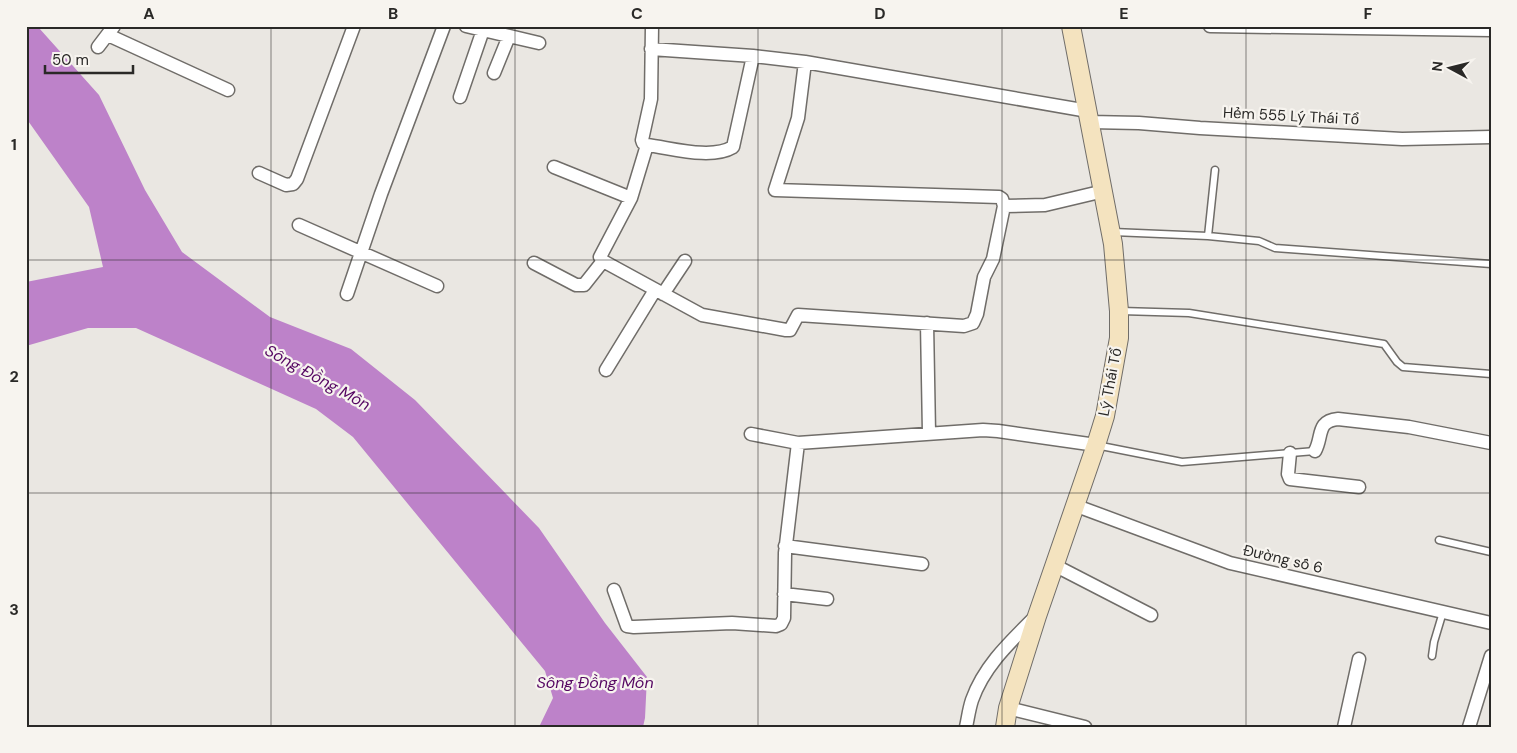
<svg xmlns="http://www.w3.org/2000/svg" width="1517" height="753" font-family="'DM Sans',sans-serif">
  <rect width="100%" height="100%" fill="#eae7e2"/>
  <path fill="#bd82c9" d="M 26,26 L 37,26 L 39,28 L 99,95 L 145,190 L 182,252 L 270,317 L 351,349 L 415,400 L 539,528 L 605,623 L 647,677 L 645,718 L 643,727 L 525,727 L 540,725 L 553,698 L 545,671 L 353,437 L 316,409 L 136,328 L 88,328 L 26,346 L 26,282 L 103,267 L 89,207 L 26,118 Z"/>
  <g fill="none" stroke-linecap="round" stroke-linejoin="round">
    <g stroke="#706d69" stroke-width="9">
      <path id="service" d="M 1113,232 L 1208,236 L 1259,241 L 1275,248 L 1491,264
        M 1208,236 L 1215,170
        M 1121,311 L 1189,313 L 1384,344 L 1397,362 L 1403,367 L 1491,374
        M 1096,445 L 1182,462 L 1315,451
        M 1439,540 L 1491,552
        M 1432,656 L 1434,642 L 1443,612"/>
    </g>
    <g stroke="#706d69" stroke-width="15">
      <path id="minor" d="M 466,26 L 539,43
        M 652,26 L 651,99 L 642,140 L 643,143 L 647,145 C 672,148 711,160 733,147 L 753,56
        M 1210,26 L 1491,30
        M 108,35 L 228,90
        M 98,47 L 114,26
        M 651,49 L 753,56 L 805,62 L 1088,111
        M 494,73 L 509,36
        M 460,97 L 483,30
        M 1090,122 L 1139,123 L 1200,128 L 1402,139 L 1491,137
        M 647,145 L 631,198 L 600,257 L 603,261 L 702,315 L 786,330 L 790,330 L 798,315 L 964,326 L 973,323 L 977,314 L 984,277 L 993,259 L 1004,206 L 1002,199 L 999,197 L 775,190 L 798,118 L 805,62
        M 554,167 L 631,198
        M 259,173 L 286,185 L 293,184 L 297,179 L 354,26
        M 1004,206 L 1045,205 L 1104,191
        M 299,225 L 437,286
        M 534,263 L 576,285 L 584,285 L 603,261
        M 347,294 L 381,194 L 444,26
        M 663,294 L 685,261
        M 927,323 L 929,433
        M 606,370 L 655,290
        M 751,434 L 798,443 L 983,430 L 998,431 L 1096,445
        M 1315,451 C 1323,437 1316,421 1338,419 L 1409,427 L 1491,443
        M 1290,453 L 1288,474 L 1290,479 L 1359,487
        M 1074,505 L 1230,563 L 1491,623
        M 785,546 L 922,564
        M 1054,565 L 1151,615
        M 614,590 L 627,626 L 634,627 L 732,623 L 776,626 L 781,624 L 784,618 L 785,553 L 798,443
        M 784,594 L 827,599
        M 1008,708 L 1085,727
        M 966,727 C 968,718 969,709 972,700 C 984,666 1010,642 1035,617
        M 1344,727 L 1359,659
        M 1469,727 L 1491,656"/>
    </g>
    <g stroke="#706d69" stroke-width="20">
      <path id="secondary" d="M 1005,727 L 1008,708 L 1037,616 L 1096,445 L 1105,416 L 1119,338 L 1119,311 L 1113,244 L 1071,26"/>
    </g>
    <use href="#service" stroke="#fff" stroke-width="6"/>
    <use href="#minor" stroke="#fff" stroke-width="12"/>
    <use href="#secondary" stroke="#f4e3bf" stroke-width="18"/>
  </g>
  <path fill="none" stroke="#2a2927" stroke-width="1" stroke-opacity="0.55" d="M 271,26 L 271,727M 515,26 L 515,727M 758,26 L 758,727M 1002,26 L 1002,727M 1246,26 L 1246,727M 26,260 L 1491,260M 26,493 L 1491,493"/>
  <g text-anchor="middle" stroke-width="4.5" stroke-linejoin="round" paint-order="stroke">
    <g font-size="15" fill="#2a2927" stroke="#f7f4ef">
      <text transform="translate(1291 116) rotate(3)" y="5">Hẻm 555 Lý Thái Tổ</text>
      <text transform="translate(1110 382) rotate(-79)" y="5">Lý Thái Tổ</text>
      <text transform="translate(1283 559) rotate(13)" y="5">Đường số 6</text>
    </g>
    <g font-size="16" font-style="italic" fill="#550662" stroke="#f7f4ef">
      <text transform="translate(318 377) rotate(29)" y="6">Sông Đồng Môn</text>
      <text x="595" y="688">Sông Đồng Môn</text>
    </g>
  </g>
  <rect width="1517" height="753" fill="none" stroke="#f7f4ef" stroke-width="55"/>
  <g transform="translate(1450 68) rotate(277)" stroke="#f7f4ef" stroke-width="4" paint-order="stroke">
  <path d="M0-4L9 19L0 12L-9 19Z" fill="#2a2927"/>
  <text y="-8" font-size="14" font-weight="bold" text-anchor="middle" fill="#2a2927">N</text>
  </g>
  <path d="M45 65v8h88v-8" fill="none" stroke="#2a2927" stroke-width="2.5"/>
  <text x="52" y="65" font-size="15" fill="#2a2927" stroke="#f7f4ef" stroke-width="4" paint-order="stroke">50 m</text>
  <rect x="28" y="28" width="1462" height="698" fill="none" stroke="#2a2927" stroke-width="2"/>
  <g font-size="16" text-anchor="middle" font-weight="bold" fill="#2a2927">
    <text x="149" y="19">A</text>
    <text x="393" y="19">B</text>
    <text x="637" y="19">C</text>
    <text x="880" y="19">D</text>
    <text x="1124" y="19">E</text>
    <text x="1368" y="19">F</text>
    <text x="14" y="150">1</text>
    <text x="14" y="382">2</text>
    <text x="14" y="615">3</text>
  </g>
</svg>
